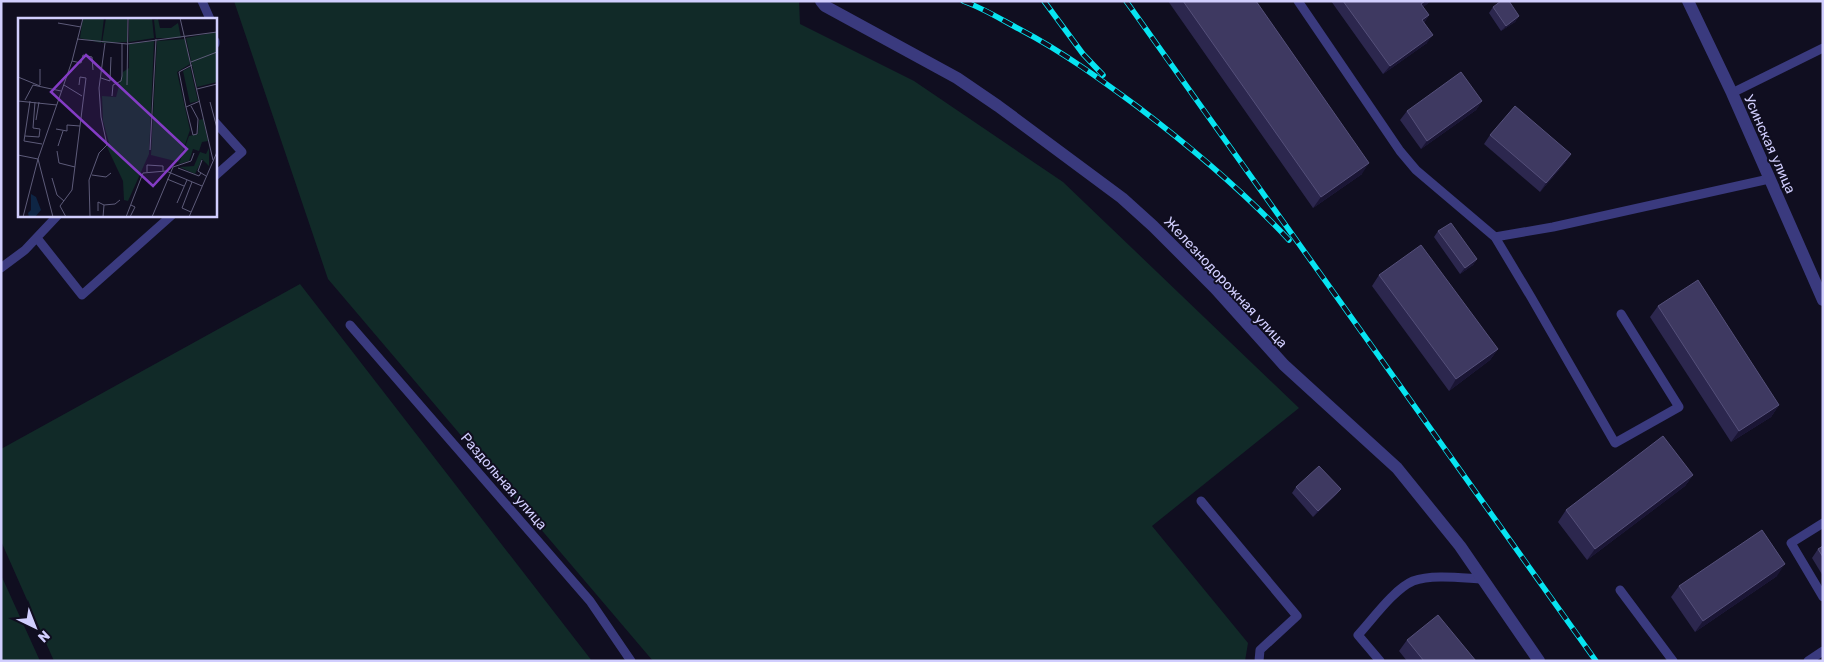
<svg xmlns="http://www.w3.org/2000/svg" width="1824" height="662" font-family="Rubik,sans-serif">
  <rect width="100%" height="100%" fill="#100e20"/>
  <path fill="#112a28" d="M 234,1 L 799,1 L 800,24 L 914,81 L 1063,182 L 1299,408 L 1152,526 L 1248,643 L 1245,661 L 653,661 L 328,279 Z
    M 300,284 L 592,661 L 54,661 L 1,541 L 1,449 Z
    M 1,575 L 40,661 L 1,661 Z"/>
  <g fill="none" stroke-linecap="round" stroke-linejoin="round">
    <path stroke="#3a3a7e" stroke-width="9" d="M 202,1 L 210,19
      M 1298,1 L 1400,151 L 1416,170 L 1495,237 L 1531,297 L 1615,443 L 1679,407 L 1621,314
      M 215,41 L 215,44
      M 1732,93 L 1823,48
      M 215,122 L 242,152 L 215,176
      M 1495,237 L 1553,227 L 1769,179
      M 37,238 L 82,295 L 172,215
      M 1,268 L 25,250 L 58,215
      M 350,325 L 590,601 L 631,661
      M 1201,501 L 1297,616 L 1260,650 L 1259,661
      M 1823,523 L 1791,543 L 1823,597
      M 1620,590 L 1673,661
      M 1380,661 L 1358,635 C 1372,620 1394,589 1413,581 C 1432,574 1462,578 1482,579
      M 1808,661 L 1823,651"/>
    <path stroke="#3a3a7e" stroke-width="12" d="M 821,1 L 825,6 L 957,78 L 998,106 L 1122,198 L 1153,226 L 1215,288 L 1284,365 L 1397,468 L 1460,546 L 1539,661
      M 1688,1 L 1732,93 L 1823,300"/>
    <g stroke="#07e4f1" stroke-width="5.5">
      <path id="rail" d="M 963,1 C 983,8 1002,20 1021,30 C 1063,52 1100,79 1138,107 C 1192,148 1243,191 1289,240
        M 1044,1 L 1083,54 L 1103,75
        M 1126,1 L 1596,661"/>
    </g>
    <use href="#rail" stroke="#100e20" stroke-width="4" stroke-dasharray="11" stroke-linecap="butt"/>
  </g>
  <path fill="#2c274e" d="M 1168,1 L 1256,1 L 1362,174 L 1313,208 Z
    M 1331,1 L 1431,1 L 1423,7 L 1429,15 L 1424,23 L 1427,43 L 1383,74 Z
    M 1493,7 L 1519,16 L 1515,22 L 1501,31 L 1489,13 Z
    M 1482,101 L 1476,110 L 1421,149 L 1400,120 L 1407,111 Z
    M 1490,135 L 1571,154 L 1565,163 L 1540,192 L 1484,144 Z
    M 1438,231 L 1477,259 L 1473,265 L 1460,274 L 1434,237 Z
    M 1379,275 L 1498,349 L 1490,360 L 1449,391 L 1372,286 Z
    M 1658,306 L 1779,405 L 1771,417 L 1731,442 L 1650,317 Z
    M 1693,475 L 1685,486 L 1587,560 L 1558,522 L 1566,510 Z
    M 1296,487 L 1341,489 L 1336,495 L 1313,517 L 1292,493 Z
    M 1823,546 L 1823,576 L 1812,558 L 1818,549 Z
    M 1777,576 L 1695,632 L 1671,597 L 1679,586 Z
    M 1407,640 L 1476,661 L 1407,661 L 1399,651 Z"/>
  <path fill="#1a1534" d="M 1425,1 L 1431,1 L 1415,13 L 1421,4 Z
    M 1429,15 L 1423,24 L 1422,20 Z
    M 1519,16 L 1515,22 L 1501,31 L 1506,26 Z
    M 1433,35 L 1427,43 L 1383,74 L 1390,66 Z
    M 1482,101 L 1476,110 L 1421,149 L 1427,141 Z
    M 1571,154 L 1565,163 L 1540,192 L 1546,183 Z
    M 1369,163 L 1362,174 L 1313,208 L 1321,197 Z
    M 1477,259 L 1473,265 L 1460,274 L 1465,268 Z
    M 1498,349 L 1490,360 L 1449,391 L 1456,379 Z
    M 1779,405 L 1771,417 L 1731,442 L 1739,431 Z
    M 1693,475 L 1685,486 L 1587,560 L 1595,549 Z
    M 1341,489 L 1336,495 L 1313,517 L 1318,511 Z
    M 1785,564 L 1777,576 L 1695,632 L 1703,621 Z"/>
  <path fill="#3e3961" stroke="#55507a" d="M 1183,1 L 1256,1 L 1369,163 L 1321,197 Z
    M 1343,1 L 1425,1 L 1421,4 L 1429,15 L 1422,20 L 1433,35 L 1390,66 Z
    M 1501,1 L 1509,1 L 1519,16 L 1506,26 L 1493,7 Z
    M 1461,72 L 1482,101 L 1427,141 L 1407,111 Z
    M 1515,106 L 1571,154 L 1546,183 L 1490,135 Z
    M 1451,223 L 1477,259 L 1465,268 L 1438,231 Z
    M 1421,245 L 1498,349 L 1456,379 L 1379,275 Z
    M 1698,280 L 1779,405 L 1739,431 L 1658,306 Z
    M 1663,436 L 1693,475 L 1595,549 L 1566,510 Z
    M 1319,466 L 1341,489 L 1318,511 L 1296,487 Z
    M 1762,530 L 1785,564 L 1703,621 L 1679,586 Z
    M 1823,546 L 1823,557 L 1818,549 Z
    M 1438,615 L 1476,661 L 1424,661 L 1407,640 Z"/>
  <g text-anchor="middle" stroke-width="4" stroke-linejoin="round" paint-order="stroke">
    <g font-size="14" fill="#d1cefe" stroke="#100e20">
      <text transform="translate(1770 144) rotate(66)" y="5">Усинская улица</text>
      <text transform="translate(1226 282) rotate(47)" y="5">Железнодорожная улица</text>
      <text transform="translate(504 481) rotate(49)" y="5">Раздольная улица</text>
    </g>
  </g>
  <g transform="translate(18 18)">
    <rect width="199" height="199" fill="#100e20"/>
    <path d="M 65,0 L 86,0 L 83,25 L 62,20 ZM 88,0 L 109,0 L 109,24 L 84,25 ZM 111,0 L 134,0 L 136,20 L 111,24 ZM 140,1 L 142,10 L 153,10 L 160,5 L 163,20 L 138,20 L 136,2 ZM 199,14 L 199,64 L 179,69 L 168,20 ZM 167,21 L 172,46 L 159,54 L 172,112 L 161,144 L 133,137 L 139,23 ZM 136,23 L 131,136 L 110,183 L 106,182 L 105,163 L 89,129 L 91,125 L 85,103 L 84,78 L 98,79 L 105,54 L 111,50 L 111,26 ZM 172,49 L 180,83 L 172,85 L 165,53 ZM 185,101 L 190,123 L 184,124 L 181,133 L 175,131 L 171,143 L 161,146 L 171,118 L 180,116 L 181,102 ZM 191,130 L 191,148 L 184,141 L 177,156 L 162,149 L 176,148 L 182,134 L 188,136 Z" fill="#112a28"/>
    <path d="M 13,176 L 18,179 L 23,192 L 17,199 L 11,199 L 10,195 L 13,192 Z" fill="#0e2544"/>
    <path fill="none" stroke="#5d5b79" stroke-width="1" d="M 162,0 L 195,142M 40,5 L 63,9M 59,21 L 109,26 L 199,14M 54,43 L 63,45 L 65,37 L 74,39 L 75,52M 173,44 L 199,34M 174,47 L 161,54 L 168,89 L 182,83M 22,51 L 22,67M 0,59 L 22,68M 83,60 L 92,63 L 93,39M 46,67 L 64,78M 109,67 L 110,0M 179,71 L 199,66M 94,78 L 95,67 L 103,63 L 104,58 L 104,25M 7,82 L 15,67 L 43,73M 0,83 L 39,87M 12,83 L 6,123 L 24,126M 192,84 L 199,110M 168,89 L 175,117 L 179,116 L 180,101 L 173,88M 18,102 L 21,84M 38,111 L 49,113 L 49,107 L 62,108M 7,118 L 21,119 L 22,111 L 15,110 L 17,84M 40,128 L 45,113M 132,132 L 138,21M 39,133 L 41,145 L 57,149M 0,137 L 20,141 L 35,199M 184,142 L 180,153 L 188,158M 160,150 L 181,158 L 183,155M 129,154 L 129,147 L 145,148 L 145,153M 74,157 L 88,159 L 93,155M 34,160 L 39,177 L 46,183M 149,161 L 166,168M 159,185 L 169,162M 80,193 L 80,184 L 86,187M 173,194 L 164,190 L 174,164M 5,199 L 20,141 L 54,43 L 65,0M 48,199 L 42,188 L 54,172 L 68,60 L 62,59 L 61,67M 72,199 L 71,162 L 81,135 L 89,127 L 83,99 L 81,70 L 87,25M 85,199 L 86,187 L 97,186 L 102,182M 108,199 L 125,155 L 148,153 L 184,168M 112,199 L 117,189 L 113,187M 134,199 L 155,149 L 173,143 L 176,135M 171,199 L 199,134"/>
    <path fill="#843cc5" fill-opacity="0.15" stroke="#843cc5" stroke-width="2.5" d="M 68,37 L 169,131 L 135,168 L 33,74 Z"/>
    <rect width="199" height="199" fill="none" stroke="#d1cefe" stroke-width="2.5"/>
  </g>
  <rect width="1824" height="662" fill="none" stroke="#d1cefe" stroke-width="5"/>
  <g transform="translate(35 627) rotate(137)" stroke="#100e20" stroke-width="4" paint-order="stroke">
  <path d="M0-4L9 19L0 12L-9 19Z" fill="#d1cefe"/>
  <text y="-8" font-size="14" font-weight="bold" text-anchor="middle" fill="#d1cefe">N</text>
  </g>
</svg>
